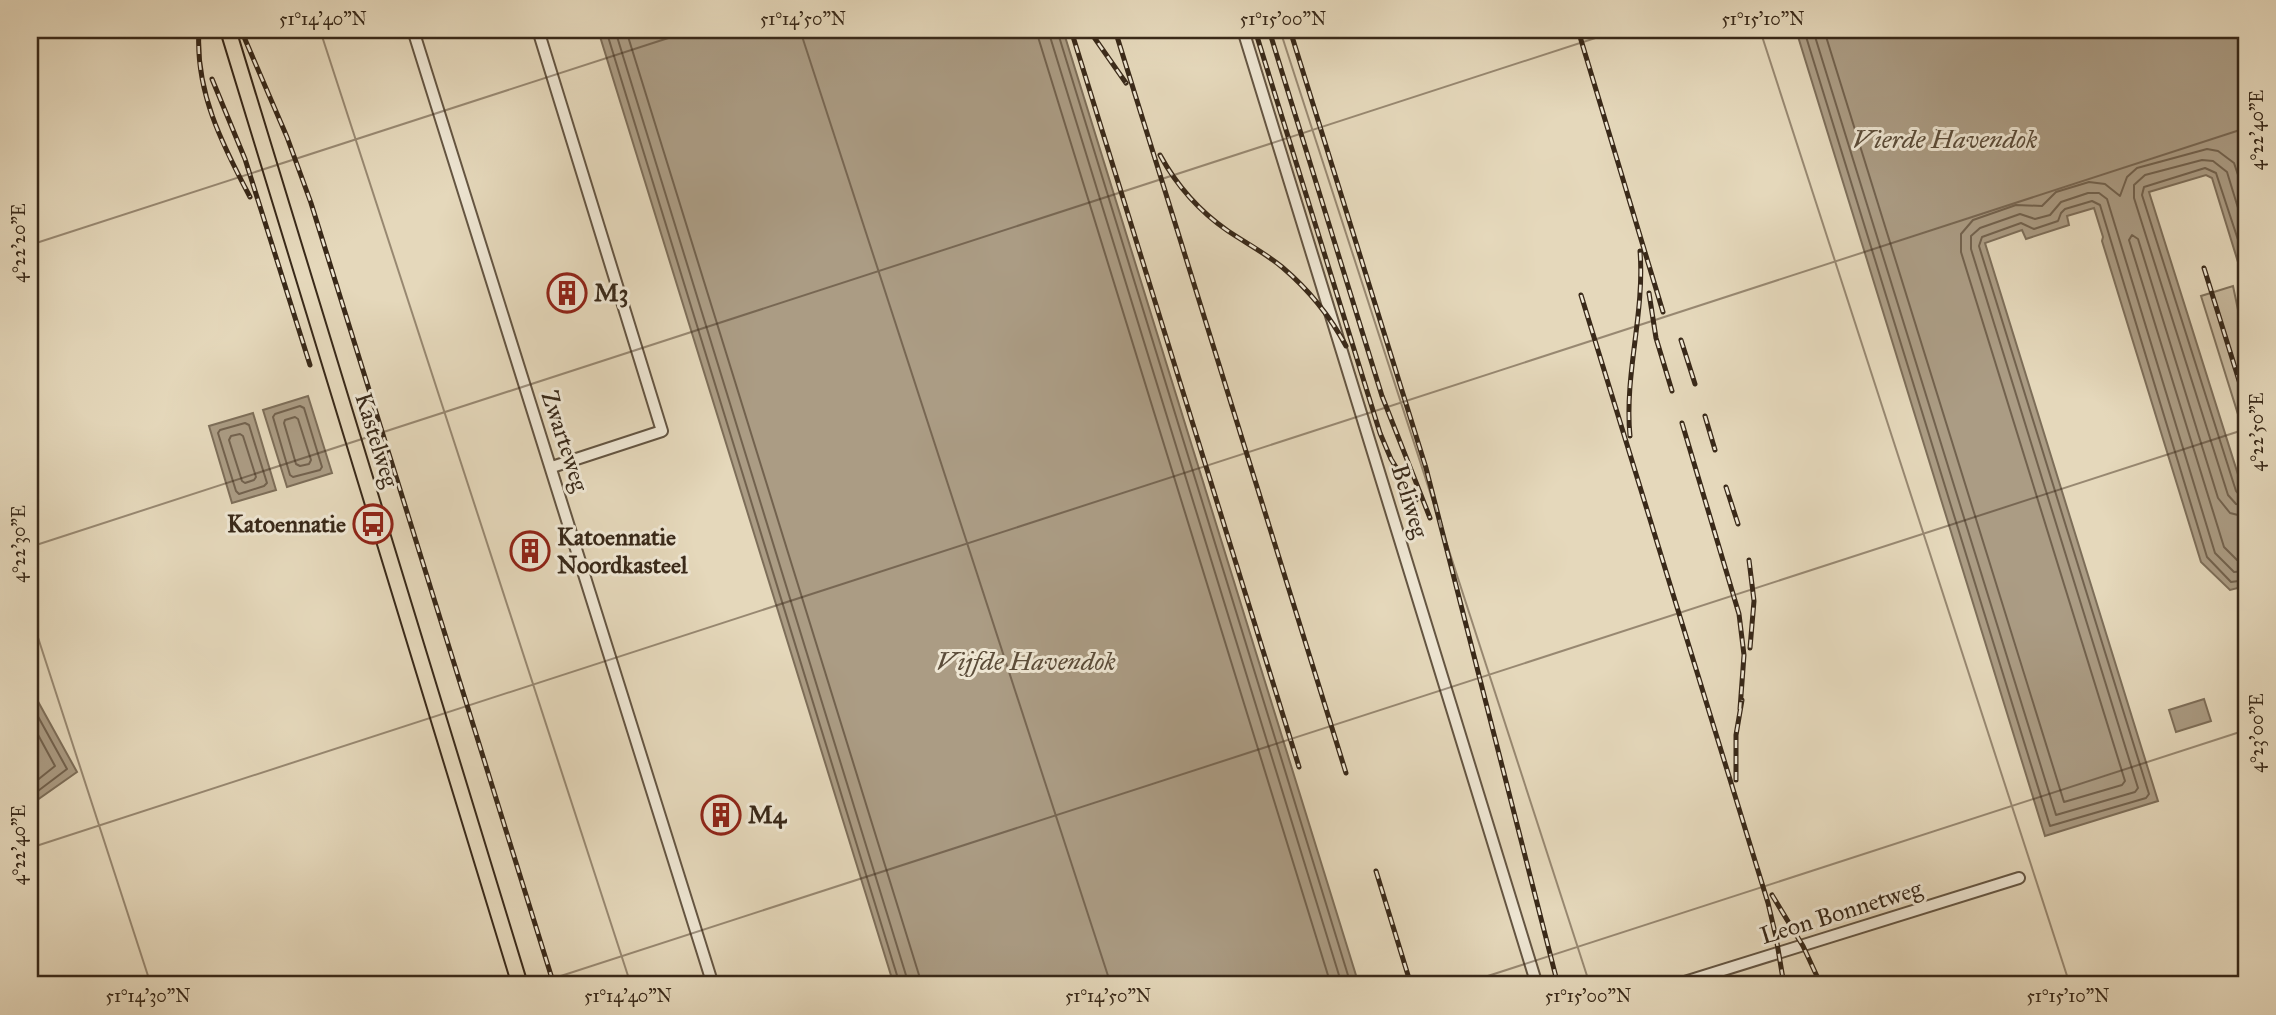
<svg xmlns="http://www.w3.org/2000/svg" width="2276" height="1015" font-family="'IM FELL Great Primer',serif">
  <rect width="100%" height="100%" fill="#e5d8bb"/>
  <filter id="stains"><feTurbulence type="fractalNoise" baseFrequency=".00286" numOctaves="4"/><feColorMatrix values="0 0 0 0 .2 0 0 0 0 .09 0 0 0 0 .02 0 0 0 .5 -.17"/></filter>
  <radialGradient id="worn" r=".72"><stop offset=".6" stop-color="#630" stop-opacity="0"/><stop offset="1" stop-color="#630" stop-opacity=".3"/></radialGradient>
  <path fill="#c8ba9f" stroke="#80725c" stroke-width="2" d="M 2233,286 L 2246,348 L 2246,440 L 2201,296 Z"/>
  <path fill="#ab9c84" stroke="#7d6e59" stroke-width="2" d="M 598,30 L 1063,30 L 1359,985 L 894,985 Z
    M 1796,30 L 2246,30 L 2246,288 L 2212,178 L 2206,175 L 2149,192 L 2246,500 L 2246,586 L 2230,590 L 2201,562 L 2102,241 L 2103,237 L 2094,208 L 2067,216 L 2069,225 L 2026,239 L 2022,230 L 1985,243 L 2158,801 L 2045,836 Z
    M 308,396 L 332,473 L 287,487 L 263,410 Z
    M 253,413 L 276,490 L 232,503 L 209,426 Z
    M 30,687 L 77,772 L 30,805 Z
    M 2204,699 L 2211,721 L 2176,732 L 2169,710 Z"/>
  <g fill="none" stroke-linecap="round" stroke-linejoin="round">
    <path stroke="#72624e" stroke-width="2" d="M 606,30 L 900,985
      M 615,30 L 909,985
      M 626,30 L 919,975 L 920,985
      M 1037,30 L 1039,40 L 1331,985
      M 1048,30 L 1342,985
      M 1057,30 L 1351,985
      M 1804,30 L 2050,826 L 2146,798 L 2149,794 L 1979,246 L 1982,237 L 2021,223 L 2034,229 L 2058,221 L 2061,213 L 2065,209 L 2092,201 L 2100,205 L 2207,557 L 2231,582 L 2246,580
      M 1813,30 L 2056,815 L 2135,792 L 2138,788 L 1971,249 L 1971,236 L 1980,228 L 2020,214 L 2035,219 L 2050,215 L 2061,202 L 2088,193 L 2099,193 L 2107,199 L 2215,553 L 2234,572 L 2246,571
      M 1824,30 L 2064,802 L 2122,785 L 2125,781 L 1961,252 L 1961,234 L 1973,220 L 2016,205 L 2042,206 L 2056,192 L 2089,182 L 2105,184 L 2120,196 L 2127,177 L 2137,168 L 2207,149 L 2218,151 L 2234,163 L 2246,199
      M 2246,234 L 2227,172 L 2213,161 L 2202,160 L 2145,175 L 2134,185 L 2134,198 L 2228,495 L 2236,504 L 2246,506
      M 2246,264 L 2216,173 L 2205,168 L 2144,187 L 2142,195 L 2236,491 L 2240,496 L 2246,497
      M 300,406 L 304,408 L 322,467 L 320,470 L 293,477 L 290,475 L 273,417 L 275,414 Z
      M 295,417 L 298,419 L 311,460 L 309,464 L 300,466 L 296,464 L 284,423 L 285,420 Z
      M 245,423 L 249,425 L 267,483 L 264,486 L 239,494 L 236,491 L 218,433 L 220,430 Z
      M 240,434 L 243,436 L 256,477 L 254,480 L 245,483 L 242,481 L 229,440 L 231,436 Z
      M 2246,517 L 2230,513 L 2218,498 L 2138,239 L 2132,235 L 2129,240 L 2224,547 L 2237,560 L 2246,560
      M 30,702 L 67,769 L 30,797
      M 30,720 L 55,766 L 30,786"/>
    <g stroke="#645542" stroke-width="14">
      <path id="minor" d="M 413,30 L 713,985
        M 538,30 L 662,431 L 552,467
        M 1243,30 L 1537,985
        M 1675,985 L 2019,878"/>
    </g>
    <g stroke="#392919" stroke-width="18">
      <path id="major" d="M 228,30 L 520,985"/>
    </g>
    <use href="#minor" stroke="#eee6d3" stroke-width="10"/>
    <use href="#major" stroke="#e5d8bb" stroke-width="14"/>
    <g stroke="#392919" stroke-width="5">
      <path id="rail" d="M 199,30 C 195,91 222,144 250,197
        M 241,30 L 287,137 L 311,203 L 554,985
        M 1071,30 L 1299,767
        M 1089,30 L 1126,83
        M 1115,30 L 1346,773
        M 1255,30 L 1380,433 L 1391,459 L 1416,500
        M 1269,30 L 1382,396 L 1430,518
        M 1290,30 L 1426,468 L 1558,985
        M 1578,30 L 1663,312
        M 212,79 L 245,159 L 310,365
        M 1160,155 C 1177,186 1199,211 1228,231 C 1246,243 1265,253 1282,267 C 1308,289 1330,316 1346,346
        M 2204,268 L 2246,403
        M 1649,293 L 1656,338 L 1672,391
        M 1581,295 L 1768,903 L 1776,937 L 1784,985
        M 1681,340 L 1695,384
        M 1705,416 L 1715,450
        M 1682,423 L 1739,614 L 1744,655 L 1740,709
        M 1630,436 C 1624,375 1645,313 1640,251
        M 1726,487 L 1738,524
        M 1749,560 L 1754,601 L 1750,648
        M 1736,780 L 1736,735 L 1742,700
        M 1376,871 L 1411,985
        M 1772,895 L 1803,946 L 1821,985"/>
    </g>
    <use href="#rail" stroke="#eee6d3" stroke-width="2.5" stroke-dasharray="8" stroke-linecap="butt"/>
  </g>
  <path fill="none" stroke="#392919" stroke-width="2" stroke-opacity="0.45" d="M 320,30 L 631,985M 800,30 L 1111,985M 1280,30 L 1590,985M 1760,30 L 2070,985M 2240,30 L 2246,50M 30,245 L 693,30M 30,547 L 1620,30M 30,613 L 151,985M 30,848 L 2246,128M 533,985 L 2246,429M 1460,985 L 2246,730"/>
  <defs>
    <g id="building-ring" transform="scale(2.0125)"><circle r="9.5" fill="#eee6d3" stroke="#8f2418" stroke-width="1.5"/><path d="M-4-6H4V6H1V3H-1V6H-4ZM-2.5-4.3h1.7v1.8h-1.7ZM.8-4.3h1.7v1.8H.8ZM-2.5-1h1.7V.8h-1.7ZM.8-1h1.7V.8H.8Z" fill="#8f2418"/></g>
    <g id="bus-ring" transform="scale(2.0125)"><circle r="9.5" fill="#eee6d3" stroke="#8f2418" stroke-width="1.5"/><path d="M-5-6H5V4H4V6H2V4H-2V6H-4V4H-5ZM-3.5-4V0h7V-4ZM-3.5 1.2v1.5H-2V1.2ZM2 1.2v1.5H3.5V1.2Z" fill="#8f2418"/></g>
  </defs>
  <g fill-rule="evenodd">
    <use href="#building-ring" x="567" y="293"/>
    <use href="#bus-ring" x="373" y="524"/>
    <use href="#building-ring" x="530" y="551"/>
    <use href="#building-ring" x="721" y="815"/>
  </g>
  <g text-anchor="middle" stroke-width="6" stroke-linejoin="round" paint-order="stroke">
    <g font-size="24" font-weight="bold" fill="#392919" stroke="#eee6d3" text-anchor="start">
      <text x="594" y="301">M3</text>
      <text x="346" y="532" text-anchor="end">Katoennatie</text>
      <text x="557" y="545">Katoennatie<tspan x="557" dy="28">Noordkasteel</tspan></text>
      <text x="748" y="823">M4</text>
    </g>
    <g font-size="24" fill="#392919" stroke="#eee6d3">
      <text transform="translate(377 440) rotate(73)" y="8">Kastelweg</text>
      <text transform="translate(565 441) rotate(72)" y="8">Zwarteweg</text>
      <text transform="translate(1410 501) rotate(73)" y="8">Beliweg</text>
      <text transform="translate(1841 912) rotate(-17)" y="8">Leon Bonnetweg</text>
    </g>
    <g font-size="26" font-style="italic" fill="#5b4c39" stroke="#eee6d3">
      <text x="1945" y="148">Vierde Havendok</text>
      <text x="1026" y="670">Vijfde Havendok</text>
    </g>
  </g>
  <rect width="2276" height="1015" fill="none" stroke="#e5d8bb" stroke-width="77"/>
  <rect x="38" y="38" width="2200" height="938" fill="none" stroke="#392919" stroke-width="2.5"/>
  <g font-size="18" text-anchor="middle" fill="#392919">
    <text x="323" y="25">51°14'40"N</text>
    <text x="803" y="25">51°14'50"N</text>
    <text x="1283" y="25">51°15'00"N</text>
    <text x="1763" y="25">51°15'10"N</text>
    <text transform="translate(2257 130) rotate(-90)" y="6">4°22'40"E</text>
    <text transform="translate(19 243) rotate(-90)" y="6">4°22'20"E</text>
    <text transform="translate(2257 432) rotate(-90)" y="6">4°22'50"E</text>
    <text transform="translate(19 544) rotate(-90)" y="6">4°22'30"E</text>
    <text transform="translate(2257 733) rotate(-90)" y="6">4°23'00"E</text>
    <text transform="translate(19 845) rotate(-90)" y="6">4°22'40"E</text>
    <text x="148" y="1002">51°14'30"N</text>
    <text x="628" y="1002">51°14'40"N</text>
    <text x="1108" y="1002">51°14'50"N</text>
    <text x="1588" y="1002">51°15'00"N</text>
    <text x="2068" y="1002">51°15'10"N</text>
  </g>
  <rect width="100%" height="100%" filter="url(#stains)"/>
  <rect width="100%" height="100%" fill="url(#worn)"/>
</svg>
